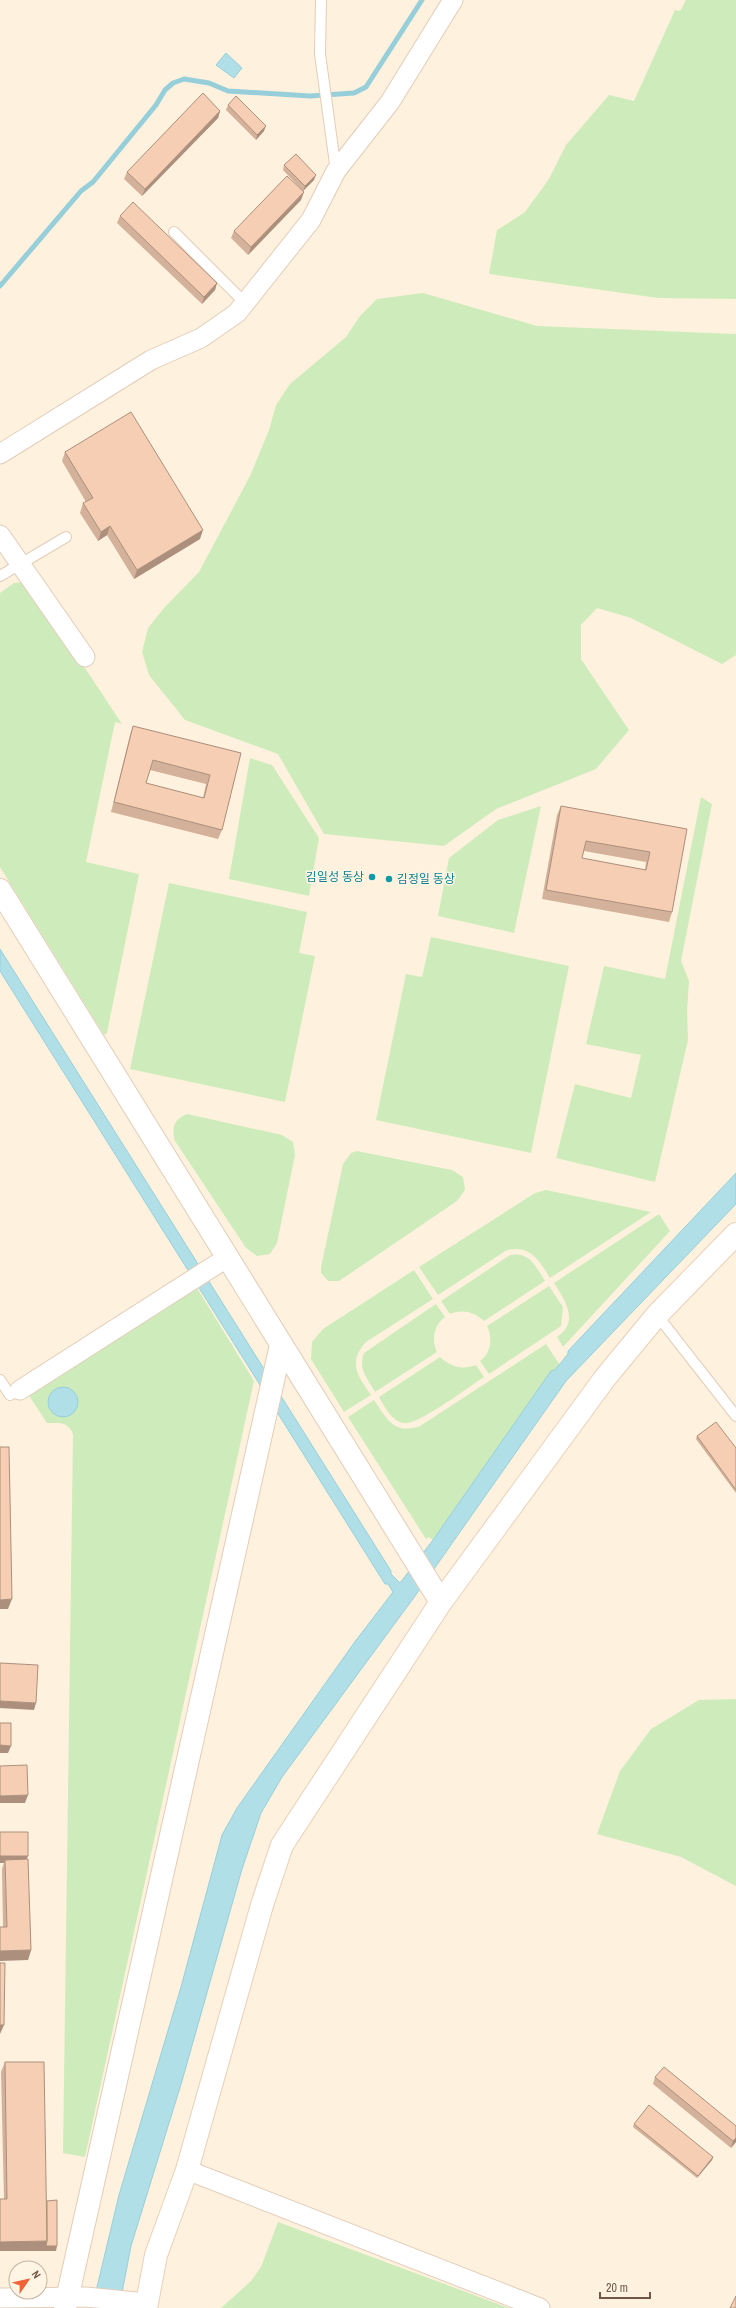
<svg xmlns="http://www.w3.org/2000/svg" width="736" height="2308" font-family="'Archivo Narrow','Noto Sans KR',sans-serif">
  <rect width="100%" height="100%" fill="#fef1dd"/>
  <path fill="#ceecbb" d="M 686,0 L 736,0 L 736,299 L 658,298 L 489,274 L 497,230 L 525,212 L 549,179 L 566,145 L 609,95 L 634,101 L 675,10 L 680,11 Z
    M 423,293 L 537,326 L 736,334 L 736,655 L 722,664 L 631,618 L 597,608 L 581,625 L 581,659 L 629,730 L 596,769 L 496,809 L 444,846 L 324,834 L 278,754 L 185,720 L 149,675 L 142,652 L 148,628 L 164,608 L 199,572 L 250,476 L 269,430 L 276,405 L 290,384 L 346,337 L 360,316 L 377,299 Z
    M 23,582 L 32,588 L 122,724 L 115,722 L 86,862 L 139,874 L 107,1033 L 104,1035 L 0,867 L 0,593 L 14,583 Z
    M 250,758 L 272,765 L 319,838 L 309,896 L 229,879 Z
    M 701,797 L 712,804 L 681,961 L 689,981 L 687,1011 L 688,1040 L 655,1182 L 556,1158 L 575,1084 L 631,1098 L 641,1055 L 586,1044 L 604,966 L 665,979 Z
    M 541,806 L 514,933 L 438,916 L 449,858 L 498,820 Z
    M 169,883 L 307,912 L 299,953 L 315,956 L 285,1102 L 130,1069 Z
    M 431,937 L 569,966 L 531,1153 L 376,1120 L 406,974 L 422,977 Z
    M 187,1114 L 282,1135 L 293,1142 L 295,1155 L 277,1243 L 270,1254 L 257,1256 L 246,1248 L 175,1141 C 171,1128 174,1119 187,1114 Z
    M 357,1151 L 452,1170 L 463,1177 L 465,1190 L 457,1201 L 339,1281 L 328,1281 L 321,1273 L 321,1267 L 343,1164 L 351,1153 Z
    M 546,1190 L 651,1212 L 550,1278 C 539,1260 530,1245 507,1250 L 438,1295 L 419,1267 L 535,1193 Z
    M 659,1214 L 670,1231 L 563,1347 L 557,1337 C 580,1322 565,1300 554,1283 Z
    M 510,1255 C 530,1251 536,1267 545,1281 L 484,1321 C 474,1312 463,1309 450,1314 L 441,1301 Z
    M 414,1270 L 433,1299 L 366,1342 C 347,1363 358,1376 371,1395 L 344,1412 L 311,1359 L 312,1342 L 323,1329 Z
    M 549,1286 L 563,1307 L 561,1326 L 489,1374 L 480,1361 C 491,1353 493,1338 487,1326 Z
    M 197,1288 L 254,1381 L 85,2157 L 63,2153 L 73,1434 C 68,1421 59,1423 47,1423 L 28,1394 Z
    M 436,1304 L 445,1317 C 434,1325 431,1340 437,1352 L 375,1392 C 367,1378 358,1369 364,1353 Z
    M 546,1344 L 560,1365 L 555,1371 L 551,1372 L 433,1540 L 429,1537 L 426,1539 L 348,1417 L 374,1400 C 387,1419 394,1435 420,1426 Z
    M 440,1357 C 451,1367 462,1370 476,1365 L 484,1377 C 470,1386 417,1426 404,1423 C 391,1421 385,1407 379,1397 Z
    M 736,1699 L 736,1886 L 681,1857 L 597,1834 L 620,1771 L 651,1729 L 699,1700 Z
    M 278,2222 L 509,2308 L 221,2308 L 251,2281 L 261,2267 Z"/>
  <path fill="#b1dfe8" stroke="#96cfda" d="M 226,53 L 242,68 L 234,78 L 216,65 Z
    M 0,949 L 391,1571 L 391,1574 L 400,1583 L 433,1540 L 551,1371 L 555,1370 L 568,1354 L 568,1351 L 736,1173 L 736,1204 L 566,1381 L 415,1596 L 282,1777 L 261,1813 L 242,1869 L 182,2081 L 131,2246 L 119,2308 L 92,2308 L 119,2195 L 181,1987 L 222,1835 L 237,1808 L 354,1643 L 393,1592 L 388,1584 L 385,1584 L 0,971 Z
    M48 1402a15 15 0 1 1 30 0a15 15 0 1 1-30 0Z"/>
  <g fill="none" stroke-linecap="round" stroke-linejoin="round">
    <path stroke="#96cfda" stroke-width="5" d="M 0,286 L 81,191 L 93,182 L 156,105 L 165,90 L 173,83 L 184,79 L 209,83 L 228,91 L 310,96 L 354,93 L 366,87 L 422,0"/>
    <g stroke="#e2cdb9" stroke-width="12">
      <path id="service" d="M 321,0 L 320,54 L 336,171
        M 174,232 L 245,303
        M 0,576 L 66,537
        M 657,1315 L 736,1416
        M 0,1380 L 10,1395 L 20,1390"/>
    </g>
    <g stroke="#e2cdb9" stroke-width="21">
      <path id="minor" d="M 0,454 L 151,360 L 201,338 L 237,313 L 311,220 L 336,171 L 390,102 L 453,0
        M 0,535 L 85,657
        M 20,1390 L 228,1257
        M 187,2170 L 540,2308
        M 0,2298 L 86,2297 L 146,2303"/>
    </g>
    <g stroke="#e2cdb9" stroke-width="24">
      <path id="tertiary" d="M 0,890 L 441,1602
        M 65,2308 L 281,1345"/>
    </g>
    <g stroke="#e9d0b8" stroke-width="24">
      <path id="secondary" d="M 146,2308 L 156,2255 L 187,2170 L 262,1905 L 282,1845 L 441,1602 L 605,1378 L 657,1315 L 736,1234"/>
    </g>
    <use href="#service" stroke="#fff" stroke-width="10"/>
    <use href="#minor" stroke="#fff" stroke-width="19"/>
    <use href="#tertiary" stroke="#fff" stroke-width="22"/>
    <use href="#secondary" stroke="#fff" stroke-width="22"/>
  </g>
  <path fill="#d3b19a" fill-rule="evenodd" d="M 228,105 L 264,131 L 256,140 L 226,110 Z
    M 220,111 L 218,118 L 142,196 L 124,179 L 127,172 Z
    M 284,165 L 314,180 L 303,191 L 283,170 Z
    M 301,200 L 248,255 L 231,238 L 234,231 Z
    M 120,216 L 217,283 L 215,290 L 202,304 L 117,223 Z
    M 65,452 L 200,539 L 134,579 L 107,535 L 98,541 L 80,513 L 83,503 L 86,502 L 62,461 Z
    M 133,726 L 241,753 L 222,830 L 218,839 L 111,812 L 130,735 ZM 150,770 L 206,784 L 203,798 L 146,783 Z
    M 561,806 L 687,829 L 672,912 L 669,922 L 542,899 L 557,815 ZM 584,851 L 646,862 L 645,870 L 582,858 Z
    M 697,1436 L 736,1448 L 736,1493 L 696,1439 Z
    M 0,1832 L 28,1856 L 26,1859 L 31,1950 L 28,1960 L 3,1927 L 2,1869 L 4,1863 L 0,1863 Z
    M 5,2062 L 47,2201 L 56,2251 L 0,2251 L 0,2199 L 4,2199 L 1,2072 Z
    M 655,2077 L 736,2142 L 731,2148 L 653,2084 Z
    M 634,2124 L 713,2157 L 712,2160 L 697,2178 L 633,2127 Z"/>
  <path fill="#ac907d" d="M 220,111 L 218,118 L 142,196 L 145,189 Z
    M 266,126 L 264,131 L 256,140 L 257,135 Z
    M 316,175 L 314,180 L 303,191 L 305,186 Z
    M 304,192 L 301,200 L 248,255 L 251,247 Z
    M 217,283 L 215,290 L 202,304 L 204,297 Z
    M 110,526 L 107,535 L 98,541 L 101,532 Z
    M 203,530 L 200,539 L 134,579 L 137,570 Z
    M 12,1599 L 8,1609 L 0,1609 L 0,1600 Z
    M 0,1701 L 36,1703 L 34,1710 L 0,1708 Z
    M 0,1745 L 11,1746 L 8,1753 L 0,1753 Z
    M 28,1795 L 25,1803 L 0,1803 L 0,1796 Z
    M 0,1856 L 28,1856 L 25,1863 L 5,1860 L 4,1863 L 0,1863 Z
    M 31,1950 L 28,1960 L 0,1961 L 0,1951 Z
    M 0,2025 L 4,2025 L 0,2034 Z
    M 736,2138 L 736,2142 L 731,2148 L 733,2141 Z
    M 713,2157 L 712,2160 L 697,2178 L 698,2176 Z
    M 47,2241 L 57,2246 L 56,2251 L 0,2251 L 0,2242 Z"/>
  <path fill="#f5ceb3" stroke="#ac907d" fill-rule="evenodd" d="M 203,93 L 220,111 L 145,189 L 127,172 Z
    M 236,96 L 266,126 L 257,135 L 228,105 Z
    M 296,154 L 316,175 L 305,186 L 284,165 Z
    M 287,176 L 304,192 L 251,247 L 234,231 Z
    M 133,202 L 217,283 L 204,297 L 120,216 Z
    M 131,412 L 203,530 L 137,570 L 110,526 L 101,532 L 83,503 L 93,498 L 65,452 Z
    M 133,726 L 241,753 L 222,830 L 114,802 ZM 153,760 L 210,775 L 204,798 L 146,783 Z
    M 561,806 L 687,829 L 672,912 L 546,890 ZM 586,841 L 650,852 L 646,870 L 582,858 Z
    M 716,1422 L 736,1448 L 736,1490 L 697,1436 Z
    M 0,1447 L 9,1447 L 12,1599 L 0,1600 Z
    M 0,1663 L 38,1665 L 36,1703 L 0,1701 Z
    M 0,1723 L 11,1723 L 11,1746 L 0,1745 Z
    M 27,1765 L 28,1795 L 0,1796 L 0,1766 Z
    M 0,1832 L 28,1832 L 28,1856 L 0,1856 Z
    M 28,1859 L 31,1950 L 0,1951 L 0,1927 L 7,1927 L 5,1860 Z
    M 0,1963 L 5,1963 L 4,2025 L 0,2025 Z
    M 5,2062 L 44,2062 L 47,2241 L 0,2242 L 0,2199 L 7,2199 Z
    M 664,2067 L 736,2126 L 736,2138 L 733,2141 L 655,2077 Z
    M 649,2105 L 713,2157 L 698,2176 L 634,2124 Z
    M 57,2200 L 57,2246 L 46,2246 L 47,2241 L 47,2201 Z
    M 736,2296 L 736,2308 L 730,2308 Z"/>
  <g fill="#0f9aa8" stroke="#fff5e5" stroke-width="1.5">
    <circle cx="372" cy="877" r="4"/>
    <circle cx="389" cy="879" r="4"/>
  </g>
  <g text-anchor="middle" stroke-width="3" stroke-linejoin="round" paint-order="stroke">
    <g font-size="12" fill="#0d838f" stroke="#fff5e5" text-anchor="end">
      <text x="364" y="881">김일성 동상</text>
      <text x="397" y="883" text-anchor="start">김정일 동상</text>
    </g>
  </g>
  <g transform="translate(28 2280) rotate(56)"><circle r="19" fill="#fff5e5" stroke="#c7b5a5"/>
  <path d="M0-3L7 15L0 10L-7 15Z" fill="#f26338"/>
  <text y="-6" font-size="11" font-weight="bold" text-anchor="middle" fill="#745644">N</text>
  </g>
  <path d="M600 2292v6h50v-6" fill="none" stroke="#745644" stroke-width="2"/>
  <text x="606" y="2292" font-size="12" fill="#745644" stroke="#fff5e5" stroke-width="3" paint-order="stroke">20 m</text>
</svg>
